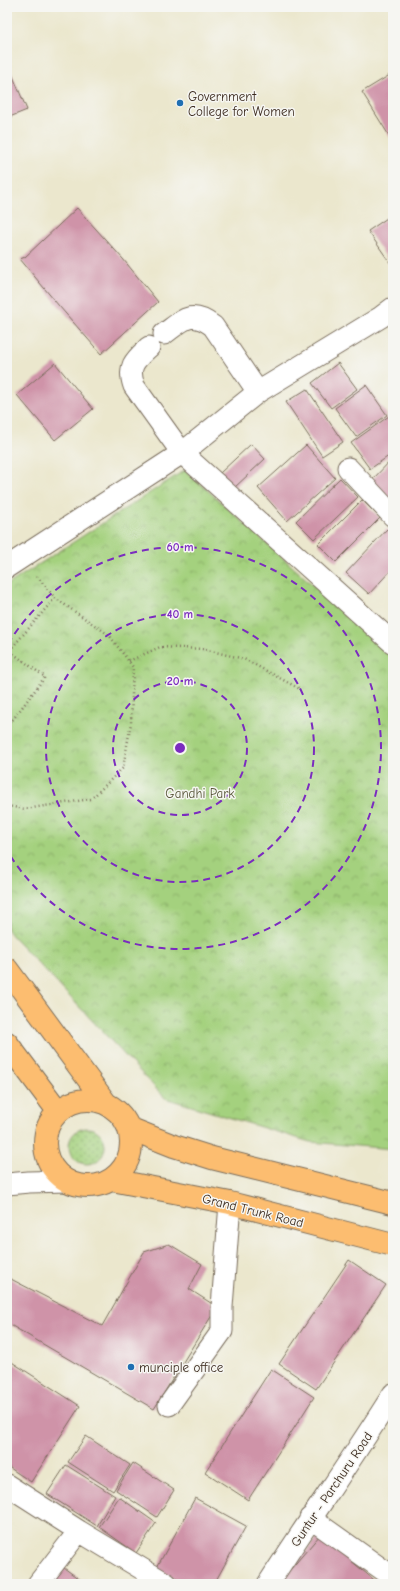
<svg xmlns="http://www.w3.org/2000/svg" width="400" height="1591" font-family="'Comic Neue',sans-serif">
  <defs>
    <pattern id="grass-dots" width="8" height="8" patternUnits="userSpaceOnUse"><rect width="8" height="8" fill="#a4d17e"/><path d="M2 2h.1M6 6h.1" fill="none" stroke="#87aa67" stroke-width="1.8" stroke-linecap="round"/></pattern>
    <pattern id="park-crowns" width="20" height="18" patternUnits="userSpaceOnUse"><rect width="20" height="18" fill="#a4d17e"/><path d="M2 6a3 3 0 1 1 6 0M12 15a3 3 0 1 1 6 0" fill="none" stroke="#87aa67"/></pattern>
  </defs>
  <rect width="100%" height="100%" fill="#f6f6f2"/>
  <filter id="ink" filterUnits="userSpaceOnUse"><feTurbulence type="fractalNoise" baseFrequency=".025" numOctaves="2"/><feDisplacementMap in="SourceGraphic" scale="8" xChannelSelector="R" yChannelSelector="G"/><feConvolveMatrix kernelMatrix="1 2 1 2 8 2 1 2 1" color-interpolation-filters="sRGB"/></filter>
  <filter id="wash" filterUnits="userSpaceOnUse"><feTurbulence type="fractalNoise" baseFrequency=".012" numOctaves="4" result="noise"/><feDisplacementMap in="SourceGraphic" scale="16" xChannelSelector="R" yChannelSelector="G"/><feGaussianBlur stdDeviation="0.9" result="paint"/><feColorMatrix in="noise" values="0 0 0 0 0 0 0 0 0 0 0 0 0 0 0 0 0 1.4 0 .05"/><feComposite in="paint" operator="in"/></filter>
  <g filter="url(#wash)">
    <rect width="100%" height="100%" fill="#ebe7cd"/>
    <path fill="url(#grass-dots)" stroke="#707e4e" d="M69 1146a18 18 0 1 1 36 0a18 18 0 1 1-36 0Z"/>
    <path fill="url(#park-crowns)" stroke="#707e4e" d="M 185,470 L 393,657 L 393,1149 L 310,1142 L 165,1098 L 7,930 L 7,585 Z"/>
    <g id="blocks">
      <path fill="#cf93a8" d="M 7,62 L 27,110 L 7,118 Z
        M 393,73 L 393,142 L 362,92 Z
        M 77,208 L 123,259 L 158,302 L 101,354 L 59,306 L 20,259 L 25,257 Z
        M 393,214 L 393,267 L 368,231 Z
        M 55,363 L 93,409 L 55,440 L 17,395 Z
        M 338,363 L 357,389 L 331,408 L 312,383 Z
        M 366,385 L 387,415 L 356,437 L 335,408 Z
        M 307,389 L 343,442 L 322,456 L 286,402 Z
        M 389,416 L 393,421 L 393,453 L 370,469 L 351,443 Z
        M 251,444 L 265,459 L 234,488 L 220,473 Z
        M 306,445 L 335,478 L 287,521 L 258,488 Z
        M 393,458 L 393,500 L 391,501 L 371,481 Z
        M 340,478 L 358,497 L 314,539 L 296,521 Z
        M 362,500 L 380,518 L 336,562 L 318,544 Z
        M 387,529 L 393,534 L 393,568 L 369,594 L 346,573 Z
        M 169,1244 L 202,1264 L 189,1289 L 217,1307 L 154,1409 L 7,1323 L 7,1277 L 102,1326 L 144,1252 Z
        M 349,1260 L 386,1285 L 316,1389 L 279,1364 Z
        M 7,1359 L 80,1406 L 31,1482 L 7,1466 Z
        M 271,1369 L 314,1397 L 248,1500 L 205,1472 Z
        M 86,1436 L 130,1465 L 113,1491 L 68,1462 Z
        M 133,1463 L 174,1490 L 157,1517 L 116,1490 Z
        M 66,1465 L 115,1496 L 97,1526 L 47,1494 Z
        M 119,1497 L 156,1523 L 136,1553 L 99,1527 Z
        M 195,1498 L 246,1526 L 214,1584 L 183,1584 L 156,1569 Z
        M 320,1535 L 379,1584 L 278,1584 Z
        M 64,1568 L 86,1584 L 52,1584 Z"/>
    </g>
  </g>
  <g filter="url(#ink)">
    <use href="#blocks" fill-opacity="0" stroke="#796c5b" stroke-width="1"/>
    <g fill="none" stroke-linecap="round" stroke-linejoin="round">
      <g stroke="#796c5b" stroke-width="23">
        <path id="minor" d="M 164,334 C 183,320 191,309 213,326 L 258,392
          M 149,347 C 135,360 127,366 134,386 L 182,453 L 393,643
          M 348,468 L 393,516
          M 7,567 L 182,453 L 258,392 L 381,317 L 393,308
          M 7,1184 L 29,1182 L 67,1181
          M 169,1405 L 222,1331 L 222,1307 L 230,1203
          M 7,1485 L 79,1531 L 167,1584
          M 310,1518 L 393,1577
          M 38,1584 L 79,1531
          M 268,1584 C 309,1520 353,1458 393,1394"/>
      </g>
      <g stroke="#796c5b" stroke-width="24">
        <path id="major" d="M 7,969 L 105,1102
          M 7,1043 L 58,1111
          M45 1143a43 43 0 1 1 86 0a43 43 0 1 1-86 0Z
          M 131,1129 L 174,1146 L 212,1158 L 393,1203
          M 112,1180 L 230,1203 L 393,1245"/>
      </g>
      <path stroke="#796c5b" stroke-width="2.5" stroke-dasharray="1 3" stroke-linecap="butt" d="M 7,649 L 45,677 L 11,722 L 7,719
        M 10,650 L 55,598
        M 129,661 L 160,647 L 203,649 L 244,659 L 300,689
        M 7,806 L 25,809 L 91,799 L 123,768 L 131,723 L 133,667 L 109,635 L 55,598 L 36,575"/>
      <use href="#minor" stroke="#fff" stroke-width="21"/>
      <use href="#major" stroke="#fcbd6f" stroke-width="22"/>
    </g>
  </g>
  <g fill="none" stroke="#7b2cbf" stroke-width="2" stroke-dasharray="7 5">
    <circle cx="180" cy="748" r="67"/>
    <circle cx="180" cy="748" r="134"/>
    <path d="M8 644A201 201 0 1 1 8 852"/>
  </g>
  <g fill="#1f6fb2" stroke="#f6f6f2" stroke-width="1.5">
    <circle cx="180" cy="103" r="4"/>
    <circle cx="131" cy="1367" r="4"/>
  </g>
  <g text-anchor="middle" stroke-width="3" stroke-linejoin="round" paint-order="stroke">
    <g font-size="13" fill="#3b2a1e" stroke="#f6f6f2" text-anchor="start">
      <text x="188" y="101">Government<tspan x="188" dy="15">College for Women</tspan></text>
      <text x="139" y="1372">munciple office</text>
    </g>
    <g font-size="13" fill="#555436" stroke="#f6f6f2">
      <text x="200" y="798">Gandhi Park</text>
    </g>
    <g font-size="13" fill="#3b2a1e" stroke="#f6f6f2">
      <text transform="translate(253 1210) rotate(14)" y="5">Grand Trunk Road</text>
      <text transform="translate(331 1489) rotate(-56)" y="5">Guntur - Parchuru Road</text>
    </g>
  </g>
  <circle cx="180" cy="748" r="6" fill="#7b2cbf" stroke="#f6f6f2" stroke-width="2"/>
  <g font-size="12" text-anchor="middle" font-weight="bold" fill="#7b2cbf" stroke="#f6f6f2" stroke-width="3" stroke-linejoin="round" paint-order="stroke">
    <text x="180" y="551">60 m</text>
    <text x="180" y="618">40 m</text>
    <text x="180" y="685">20 m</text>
  </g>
  <rect width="400" height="1591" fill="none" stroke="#f6f6f2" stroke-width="24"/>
</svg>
